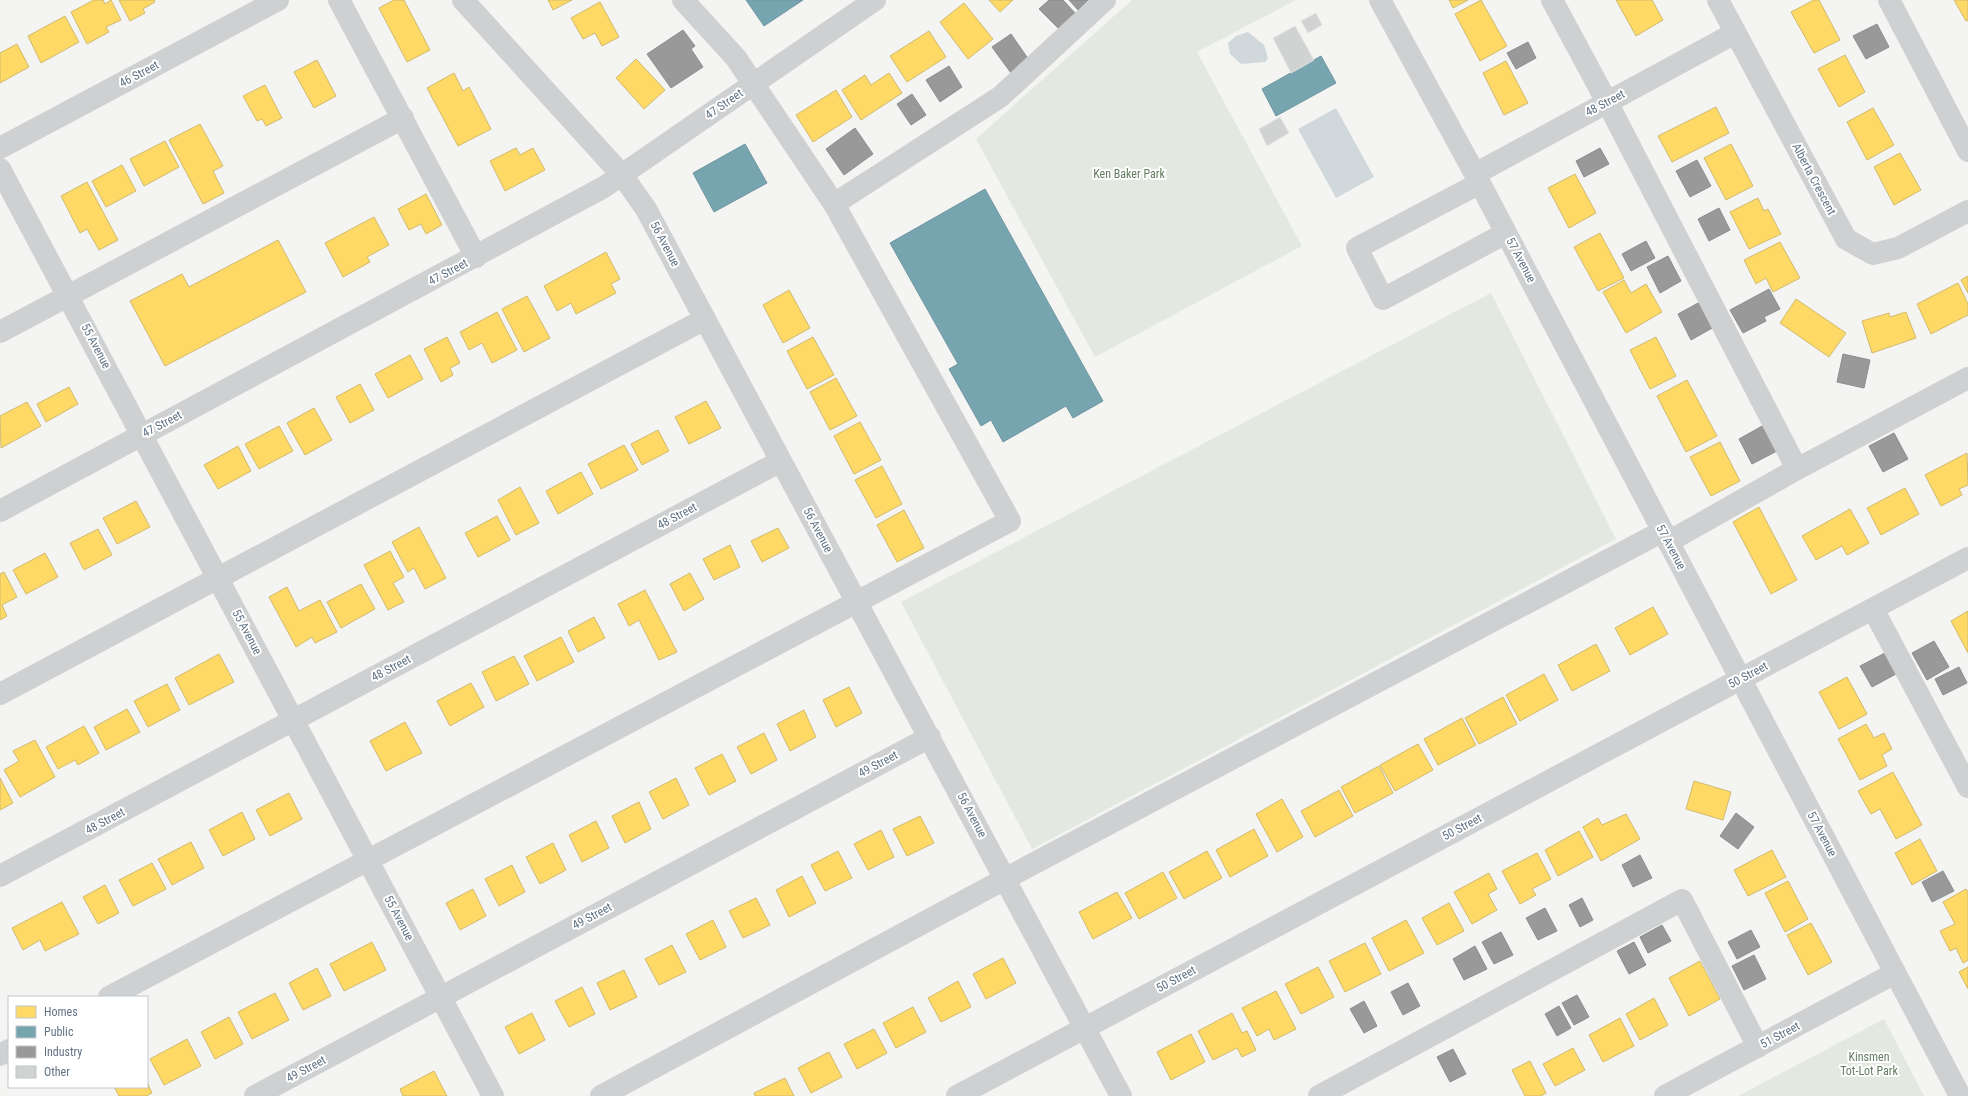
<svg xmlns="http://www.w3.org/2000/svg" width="1968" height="1096" font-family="'Roboto Condensed',sans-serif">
  <rect width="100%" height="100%" fill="#f4f5f2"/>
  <path fill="#e3e8e0" d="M 1132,0 L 1296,0 L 1197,52 L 1302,246 L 1095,357 L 976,139 Z
    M 1491,293 L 1616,539 L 1032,849 L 901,602 Z
    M 1884,1019 L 1924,1096 L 1738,1096 Z"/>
  <path fill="#d1d8dc" d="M 1248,32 L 1264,45 L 1268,58 L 1265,62 L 1241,64 L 1230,54 L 1228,43 L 1236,36 Z
    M 1336,108 L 1374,177 L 1336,198 L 1298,129 Z"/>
  <path fill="#ffd966" stroke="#d0ba6f" d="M 94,0 L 103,0 L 105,4 L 111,0 L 121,20 L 106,27 L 109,32 L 87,44 L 71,12 Z
    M 119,0 L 154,0 L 155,2 L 143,9 L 145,13 L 130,21 Z
    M 394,0 L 404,0 L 430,50 L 407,62 L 379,8 Z
    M 548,0 L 572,0 L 553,10 Z
    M 989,0 L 1013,0 L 1000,12 Z
    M 1449,0 L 1468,0 L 1453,8 Z
    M 1481,0 L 1507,46 L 1480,61 L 1455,14 Z
    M 1616,0 L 1652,0 L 1663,20 L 1636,36 Z
    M 1814,0 L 1819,0 L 1840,40 L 1814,53 L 1791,12 Z
    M 1954,0 L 1968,0 L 1968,20 L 1966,21 Z
    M 600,2 L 619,37 L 602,46 L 595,33 L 583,39 L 571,18 Z
    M 964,3 L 993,39 L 968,59 L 940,22 Z
    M 65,16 L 79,42 L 41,63 L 28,36 Z
    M 929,31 L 946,57 L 907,82 L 890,56 Z
    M 17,44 L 29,67 L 0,83 L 0,53 Z
    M 1845,55 L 1865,92 L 1839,107 L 1818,69 Z
    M 636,59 L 665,90 L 644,109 L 616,78 Z
    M 317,60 L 336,96 L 314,108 L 294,72 Z
    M 1506,61 L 1528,103 L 1504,115 L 1483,73 Z
    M 454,73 L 463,91 L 469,87 L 491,129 L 458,146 L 427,88 Z
    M 889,73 L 902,93 L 861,120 L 842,90 L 865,75 L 871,85 Z
    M 265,85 L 282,118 L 266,126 L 262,119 L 257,121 L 243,96 Z
    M 836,90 L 852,117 L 813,142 L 796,115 Z
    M 1716,107 L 1729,133 L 1672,162 L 1658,136 Z
    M 1873,108 L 1894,145 L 1867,160 L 1847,122 Z
    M 200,124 L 223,166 L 213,171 L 224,193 L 203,204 L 169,140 Z
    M 165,141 L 179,167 L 144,186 L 130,159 Z
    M 1731,144 L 1753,186 L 1726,200 L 1704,158 Z
    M 516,148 L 520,155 L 533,148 L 545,170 L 505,191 L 490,161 Z
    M 1900,153 L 1921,190 L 1894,205 L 1874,167 Z
    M 122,165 L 136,191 L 106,207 L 92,181 Z
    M 1575,174 L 1596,213 L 1569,228 L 1548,188 Z
    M 87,182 L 118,240 L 99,250 L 87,229 L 80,233 L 61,196 Z
    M 426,194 L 442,225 L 426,234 L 421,224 L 409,230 L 398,209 Z
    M 1758,198 L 1764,211 L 1768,209 L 1781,234 L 1749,249 L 1730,212 Z
    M 374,217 L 389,245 L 367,257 L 370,262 L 343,277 L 325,243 Z
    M 1600,233 L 1624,278 L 1598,291 L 1574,247 Z
    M 278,240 L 306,292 L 165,366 L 130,301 L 182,274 L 189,287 Z
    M 1780,242 L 1800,278 L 1773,292 L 1766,278 L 1756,284 L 1744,260 Z
    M 606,252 L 620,279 L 611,284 L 616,293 L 576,314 L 571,303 L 557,311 L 544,286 Z
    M 1968,276 L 1968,293 L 1961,280 Z
    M 1624,280 L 1631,293 L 1646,284 L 1662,312 L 1626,333 L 1603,292 Z
    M 1958,283 L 1968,304 L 1968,315 L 1931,334 L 1917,304 Z
    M 789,290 L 810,328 L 783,343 L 763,305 Z
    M 527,296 L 550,338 L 524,352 L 502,309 Z
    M 1796,299 L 1846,333 L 1829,357 L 1780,323 Z
    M 497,312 L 517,350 L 492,363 L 482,343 L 469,350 L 460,332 Z
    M 1906,312 L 1916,338 L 1872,353 L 1862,321 L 1889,313 L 1890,317 Z
    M 447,337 L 460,363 L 450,368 L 453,375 L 441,382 L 424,349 Z
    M 813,337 L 834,375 L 807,389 L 787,351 Z
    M 1656,337 L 1676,376 L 1650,389 L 1630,350 Z
    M 410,355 L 423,379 L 388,398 L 375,374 Z
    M 836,378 L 857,416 L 830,430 L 810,392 Z
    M 1687,380 L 1717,436 L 1686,452 L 1657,396 Z
    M 360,384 L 374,410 L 350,423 L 336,397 Z
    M 69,387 L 78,404 L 46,422 L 37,404 Z
    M 706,401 L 721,428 L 689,444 L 675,417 Z
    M 27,402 L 41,426 L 1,448 L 0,416 Z
    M 314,408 L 332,440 L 305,455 L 287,423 Z
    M 860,422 L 881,460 L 854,474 L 834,436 Z
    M 279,426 L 293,451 L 259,469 L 245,444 Z
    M 658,430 L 669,451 L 642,465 L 631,444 Z
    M 1720,442 L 1740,481 L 1711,496 L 1690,457 Z
    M 624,445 L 638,470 L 601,489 L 588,464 Z
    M 238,446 L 251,471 L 218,489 L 204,465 Z
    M 1967,453 L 1968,485 L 1959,489 L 1962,495 L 1941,506 L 1925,475 Z
    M 882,466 L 902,504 L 876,518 L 855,480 Z
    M 581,472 L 593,494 L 558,514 L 546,491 Z
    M 520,487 L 539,523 L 516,535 L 498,500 Z
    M 1905,488 L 1919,514 L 1881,535 L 1867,508 Z
    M 136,501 L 150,527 L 117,544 L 103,518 Z
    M 1759,507 L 1797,580 L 1771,594 L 1733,522 Z
    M 1850,509 L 1869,543 L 1847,555 L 1842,546 L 1816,560 L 1802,536 Z
    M 904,510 L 924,548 L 897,562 L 877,525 Z
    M 497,516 L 510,540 L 478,557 L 465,533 Z
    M 419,527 L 446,578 L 425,589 L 414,568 L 408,572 L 392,542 Z
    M 778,528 L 789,548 L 762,562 L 751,541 Z
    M 98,529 L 112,555 L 84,570 L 70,543 Z
    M 730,545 L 740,567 L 714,580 L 703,559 Z
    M 390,551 L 404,577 L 393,583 L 404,602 L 388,610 L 364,565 Z
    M 45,553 L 58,577 L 26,594 L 13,570 Z
    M 4,572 L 17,597 L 2,605 L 7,616 L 0,620 L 0,574 Z
    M 690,573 L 704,599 L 684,611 L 670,584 Z
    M 361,584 L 375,609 L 341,628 L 327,602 Z
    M 287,587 L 299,611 L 320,600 L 337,632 L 315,643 L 312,637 L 296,647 L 269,597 Z
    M 645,590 L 677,652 L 659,660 L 639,620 L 629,626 L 618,604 Z
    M 1653,607 L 1668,634 L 1630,655 L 1615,628 Z
    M 1968,611 L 1968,653 L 1951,621 Z
    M 594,617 L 605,638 L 578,652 L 568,631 Z
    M 561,637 L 574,662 L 537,681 L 524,656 Z
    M 1596,644 L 1610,671 L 1572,691 L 1558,665 Z
    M 219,654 L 234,682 L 189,705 L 175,678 Z
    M 514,656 L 529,684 L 496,701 L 482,672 Z
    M 1544,674 L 1558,700 L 1520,721 L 1506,695 Z
    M 1847,677 L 1867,714 L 1839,729 L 1819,692 Z
    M 471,683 L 484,707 L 450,726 L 437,701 Z
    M 167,684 L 180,710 L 148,727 L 134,701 Z
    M 849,687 L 862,713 L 836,727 L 823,700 Z
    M 1503,697 L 1517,724 L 1479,744 L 1465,718 Z
    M 127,709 L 140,732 L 106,750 L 94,727 Z
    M 804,710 L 816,737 L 790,751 L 777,724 Z
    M 1462,718 L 1476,745 L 1438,765 L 1424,739 Z
    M 405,722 L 422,753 L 386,771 L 370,741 Z
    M 1866,724 L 1874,738 L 1884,733 L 1892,749 L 1882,755 L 1887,766 L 1860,780 L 1838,739 Z
    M 84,726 L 99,753 L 78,765 L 75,760 L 58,769 L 46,747 Z
    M 764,733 L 777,760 L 751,774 L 737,747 Z
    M 35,740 L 55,777 L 20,797 L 4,770 L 19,761 L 13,751 Z
    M 1418,744 L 1433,770 L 1395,791 L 1380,765 Z
    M 722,754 L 736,781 L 709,795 L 695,768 Z
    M 1379,766 L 1393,793 L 1355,813 L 1341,787 Z
    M 1893,772 L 1922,825 L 1896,839 L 1880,809 L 1871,814 L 1858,791 Z
    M 0,778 L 13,803 L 0,810 Z
    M 676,778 L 689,805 L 663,819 L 649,792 Z
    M 1694,781 L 1731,792 L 1723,820 L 1686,809 Z
    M 1339,790 L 1353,816 L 1315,837 L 1301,811 Z
    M 289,793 L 302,819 L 270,836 L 256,810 Z
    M 1282,799 L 1303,837 L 1277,852 L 1256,814 Z
    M 639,802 L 651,829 L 625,843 L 612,816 Z
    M 242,812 L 255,839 L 223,856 L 209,830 Z
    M 1626,814 L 1640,839 L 1601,861 L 1583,827 L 1598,818 L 1602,825 Z
    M 920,816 L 934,843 L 907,856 L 893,829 Z
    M 596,821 L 609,848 L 582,862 L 569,835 Z
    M 1254,829 L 1268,856 L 1230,877 L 1216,850 Z
    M 881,830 L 894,857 L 868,870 L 854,844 Z
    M 1579,831 L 1593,857 L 1558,876 L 1545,850 Z
    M 1920,839 L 1937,871 L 1912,885 L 1895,853 Z
    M 191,842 L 204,868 L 172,885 L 158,859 Z
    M 553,843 L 566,870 L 540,884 L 526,857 Z
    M 1772,850 L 1786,877 L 1748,896 L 1734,870 Z
    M 838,851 L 852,878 L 825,891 L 811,865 Z
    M 1207,851 L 1222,878 L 1184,899 L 1169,872 Z
    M 1537,853 L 1551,879 L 1532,889 L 1536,895 L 1520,904 L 1502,871 Z
    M 152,863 L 166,889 L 133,906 L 119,880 Z
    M 512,865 L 525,892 L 499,906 L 485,879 Z
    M 1163,872 L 1177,898 L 1139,919 L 1125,893 Z
    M 1489,873 L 1497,889 L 1488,894 L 1497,910 L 1472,924 L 1454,892 Z
    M 802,876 L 816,903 L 789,917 L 776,890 Z
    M 1788,881 L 1808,919 L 1785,932 L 1765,893 Z
    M 105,885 L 119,913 L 98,924 L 83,897 Z
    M 473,889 L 486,916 L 460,930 L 446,903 Z
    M 1966,889 L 1968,892 L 1968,960 L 1963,963 L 1956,948 L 1950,951 L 1940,931 L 1955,924 L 1943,902 Z
    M 1117,892 L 1132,918 L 1093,939 L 1079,912 Z
    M 756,898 L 770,925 L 743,938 L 729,911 Z
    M 62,902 L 79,934 L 45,951 L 40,940 L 23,950 L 12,928 Z
    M 1449,903 L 1464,931 L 1437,945 L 1422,918 Z
    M 713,920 L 726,947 L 700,960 L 686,934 Z
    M 1406,920 L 1424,953 L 1389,971 L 1372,938 Z
    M 1811,923 L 1832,962 L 1808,975 L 1787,935 Z
    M 372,942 L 386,970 L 344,991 L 330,964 Z
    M 1365,943 L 1381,974 L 1345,992 L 1329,961 Z
    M 672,945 L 686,972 L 659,985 L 645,959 Z
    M 1003,958 L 1016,983 L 986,999 L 973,974 Z
    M 1700,961 L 1720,999 L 1689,1016 L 1669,978 Z
    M 1318,967 L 1334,997 L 1301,1014 L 1285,984 Z
    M 1968,967 L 1968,989 L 1959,972 Z
    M 317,968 L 331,996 L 303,1010 L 289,983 Z
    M 624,970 L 637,997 L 610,1010 L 597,983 Z
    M 958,981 L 971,1007 L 941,1022 L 928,998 Z
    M 582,987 L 595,1014 L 569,1027 L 555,1001 Z
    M 1276,991 L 1296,1029 L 1274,1040 L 1269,1029 L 1257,1036 L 1242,1008 Z
    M 275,993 L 289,1020 L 252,1039 L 238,1012 Z
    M 1654,998 L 1668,1025 L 1640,1040 L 1626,1014 Z
    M 913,1007 L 926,1032 L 896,1048 L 883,1023 Z
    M 532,1013 L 545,1040 L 519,1054 L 505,1027 Z
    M 1232,1013 L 1242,1033 L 1247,1031 L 1256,1050 L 1242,1057 L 1237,1048 L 1213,1060 L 1198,1031 Z
    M 229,1017 L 243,1044 L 215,1059 L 201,1032 Z
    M 1620,1018 L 1634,1046 L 1603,1062 L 1589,1035 Z
    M 874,1029 L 887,1053 L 857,1069 L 844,1044 Z
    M 1191,1034 L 1205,1062 L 1171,1080 L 1157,1052 Z
    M 187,1039 L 201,1066 L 164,1085 L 150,1059 Z
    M 1573,1048 L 1585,1070 L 1555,1086 L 1543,1064 Z
    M 829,1052 L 842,1077 L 811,1093 L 798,1068 Z
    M 1530,1061 L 1546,1093 L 1541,1096 L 1525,1096 L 1512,1070 Z
    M 434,1071 L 447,1096 L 403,1096 L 400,1089 Z
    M 785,1078 L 794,1096 L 755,1096 L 754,1093 Z
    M 147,1082 L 152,1093 L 146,1096 L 119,1096 L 114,1087 L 147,1087 Z"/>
  <path fill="#76a5af" stroke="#7096a2" d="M 746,0 L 803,0 L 764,26 Z
    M 1321,56 L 1336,83 L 1276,116 L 1262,89 Z
    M 745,144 L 767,183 L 714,212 L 693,173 Z
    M 985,189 L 1103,401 L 1073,418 L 1066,406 L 1003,442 L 991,420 L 981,426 L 949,369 L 958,364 L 890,243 Z"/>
  <path fill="#999" stroke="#888e93" d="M 1049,0 L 1063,0 L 1075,13 L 1059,29 L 1039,9 Z
    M 1069,0 L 1088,0 L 1078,10 Z
    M 1877,24 L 1889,47 L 1866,59 L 1853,36 Z
    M 683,30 L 695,46 L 691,49 L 703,67 L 671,88 L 647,54 Z
    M 1011,34 L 1029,60 L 1011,73 L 992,47 Z
    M 1528,42 L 1536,58 L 1516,69 L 1507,53 Z
    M 949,66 L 962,87 L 940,102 L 926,80 Z
    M 912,94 L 926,115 L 911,125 L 897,104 Z
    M 855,128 L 873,154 L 844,175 L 826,149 Z
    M 1600,148 L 1609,164 L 1584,177 L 1576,161 Z
    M 1697,160 L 1711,186 L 1690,197 L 1676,171 Z
    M 1719,208 L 1730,230 L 1709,241 L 1698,219 Z
    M 1646,241 L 1655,258 L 1631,271 L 1622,254 Z
    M 1668,256 L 1681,281 L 1660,293 L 1647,267 Z
    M 1769,289 L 1780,309 L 1764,317 L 1766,321 L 1743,333 L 1730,310 Z
    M 1700,302 L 1714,327 L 1691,340 L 1678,314 Z
    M 1843,354 L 1870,360 L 1864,388 L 1837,382 Z
    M 1764,425 L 1777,451 L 1752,464 L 1739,439 Z
    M 1894,433 L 1908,459 L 1883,472 L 1869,446 Z
    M 1934,641 L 1949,667 L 1927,680 L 1912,653 Z
    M 1885,653 L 1896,674 L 1872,687 L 1860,666 Z
    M 1959,667 L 1967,683 L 1943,695 L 1935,679 Z
    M 1736,813 L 1754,827 L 1738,849 L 1720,836 Z
    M 1640,855 L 1652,878 L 1633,887 L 1622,865 Z
    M 1943,871 L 1954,891 L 1932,902 L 1922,882 Z
    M 1582,898 L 1593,920 L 1580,927 L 1569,905 Z
    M 1545,908 L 1557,931 L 1538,940 L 1526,918 Z
    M 1662,925 L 1671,941 L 1648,953 L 1640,937 Z
    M 1751,930 L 1760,947 L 1737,959 L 1728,942 Z
    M 1501,932 L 1513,955 L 1494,964 L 1482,942 Z
    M 1634,942 L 1646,965 L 1629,974 L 1617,951 Z
    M 1475,946 L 1487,969 L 1464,980 L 1453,959 Z
    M 1754,955 L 1766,979 L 1744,990 L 1732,966 Z
    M 1408,983 L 1420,1006 L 1403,1015 L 1391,992 Z
    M 1577,995 L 1589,1017 L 1574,1025 L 1562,1003 Z
    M 1364,1001 L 1377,1026 L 1364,1033 L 1350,1009 Z
    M 1559,1006 L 1571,1028 L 1557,1036 L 1545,1014 Z
    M 1453,1049 L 1466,1074 L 1450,1082 L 1437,1057 Z"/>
  <path fill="#d1d3d3" stroke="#e4e4e2" d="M 1316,13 L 1322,25 L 1308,33 L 1301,21 Z
    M 1295,26 L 1314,60 L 1291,73 L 1273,38 Z
    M 1280,117 L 1289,133 L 1267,146 L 1259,129 Z"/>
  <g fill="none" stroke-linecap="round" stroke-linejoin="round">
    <path stroke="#cfd0d1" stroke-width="22" d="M 339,0 L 476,257
      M 463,0 L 622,175 L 646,209 L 1121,1096
      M 1380,0 L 1475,174 L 1960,1096
      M 1552,0 L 1607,102 L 1797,469
      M 1718,0 L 1846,239 L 1873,254 L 1898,248 L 1968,211
      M 1889,0 L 1968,151
      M 0,148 L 278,0
      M 0,169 C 167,477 329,787 493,1096
      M 1475,174 L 1735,33
      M 1480,183 L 1357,248 L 1383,299 L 1506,233
      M 834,204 L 1000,97 L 1105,0
      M 0,332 L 403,118
      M 0,511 L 604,187 L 875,0
      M 1668,542 L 1797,469 L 1968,378
      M 1873,609 L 1968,787
      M 0,694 L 705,319
      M 0,876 L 781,461
      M 109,997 L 1010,521 L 834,204 L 736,58 L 683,0
      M 0,1055 L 9,1050
      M 255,1096 L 930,737
      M 601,1096 L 1029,866 L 1663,531
      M 957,1096 L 1968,558
      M 1319,1096 L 1682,900 L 1758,1047
      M 1665,1096 L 1895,973"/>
  </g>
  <g text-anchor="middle" stroke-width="4" stroke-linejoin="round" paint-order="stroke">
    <g font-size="12" fill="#617385" stroke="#fff">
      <text transform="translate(139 74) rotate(-28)" y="4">46 Street</text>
      <text transform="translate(1605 103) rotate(-28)" y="4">48 Street</text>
      <text transform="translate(724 104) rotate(-35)" y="4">47 Street</text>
      <text transform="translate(1814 179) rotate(62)" y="4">Alberta Crescent</text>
      <text transform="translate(665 244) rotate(62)" y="4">56 Avenue</text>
      <text transform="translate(1521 260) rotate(62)" y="4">57 Avenue</text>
      <text transform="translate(448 272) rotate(-28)" y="4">47 Street</text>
      <text transform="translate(96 346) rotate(62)" y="4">55 Avenue</text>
      <text transform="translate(162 424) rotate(-28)" y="4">47 Street</text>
      <text transform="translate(677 516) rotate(-28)" y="4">48 Street</text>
      <text transform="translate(818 530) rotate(62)" y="4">56 Avenue</text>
      <text transform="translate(1671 547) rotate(62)" y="4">57 Avenue</text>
      <text transform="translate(247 632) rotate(62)" y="4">55 Avenue</text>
      <text transform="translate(391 668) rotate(-28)" y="4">48 Street</text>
      <text transform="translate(1748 675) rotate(-28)" y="4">50 Street</text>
      <text transform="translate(878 764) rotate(-28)" y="4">49 Street</text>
      <text transform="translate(972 815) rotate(62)" y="4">56 Avenue</text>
      <text transform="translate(105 821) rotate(-28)" y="4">48 Street</text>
      <text transform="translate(1462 827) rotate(-28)" y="4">50 Street</text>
      <text transform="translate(1822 834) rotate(62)" y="4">57 Avenue</text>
      <text transform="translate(592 916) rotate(-28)" y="4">49 Street</text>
      <text transform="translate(399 918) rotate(62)" y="4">55 Avenue</text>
      <text transform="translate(1176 979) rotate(-28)" y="4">50 Street</text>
      <text transform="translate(1780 1035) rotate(-28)" y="4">51 Street</text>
      <text transform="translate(306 1069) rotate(-28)" y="4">49 Street</text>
    </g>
    <g font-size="12" fill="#647c61" stroke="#fff">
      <text x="1129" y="178">Ken Baker Park</text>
      <text x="1869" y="1061">Kinsmen<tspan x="1869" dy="14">Tot-Lot Park</tspan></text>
    </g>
  </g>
  <rect x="8" y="996" width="140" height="92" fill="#ffffff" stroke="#c0c7ce"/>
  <rect x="16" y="1006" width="20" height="12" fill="#ffd966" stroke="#c0c7ce"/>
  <text x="44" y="1016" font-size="12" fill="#617385">Homes</text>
  <rect x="16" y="1026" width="20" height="12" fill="#76a5af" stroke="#c0c7ce"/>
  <text x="44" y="1036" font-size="12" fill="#617385">Public</text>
  <rect x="16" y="1046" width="20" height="12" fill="#999999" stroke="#c0c7ce"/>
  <text x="44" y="1056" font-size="12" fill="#617385">Industry</text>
  <rect x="16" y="1066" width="20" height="12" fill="#d1d3d3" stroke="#c0c7ce"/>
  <text x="44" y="1076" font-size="12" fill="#617385">Other</text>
</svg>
